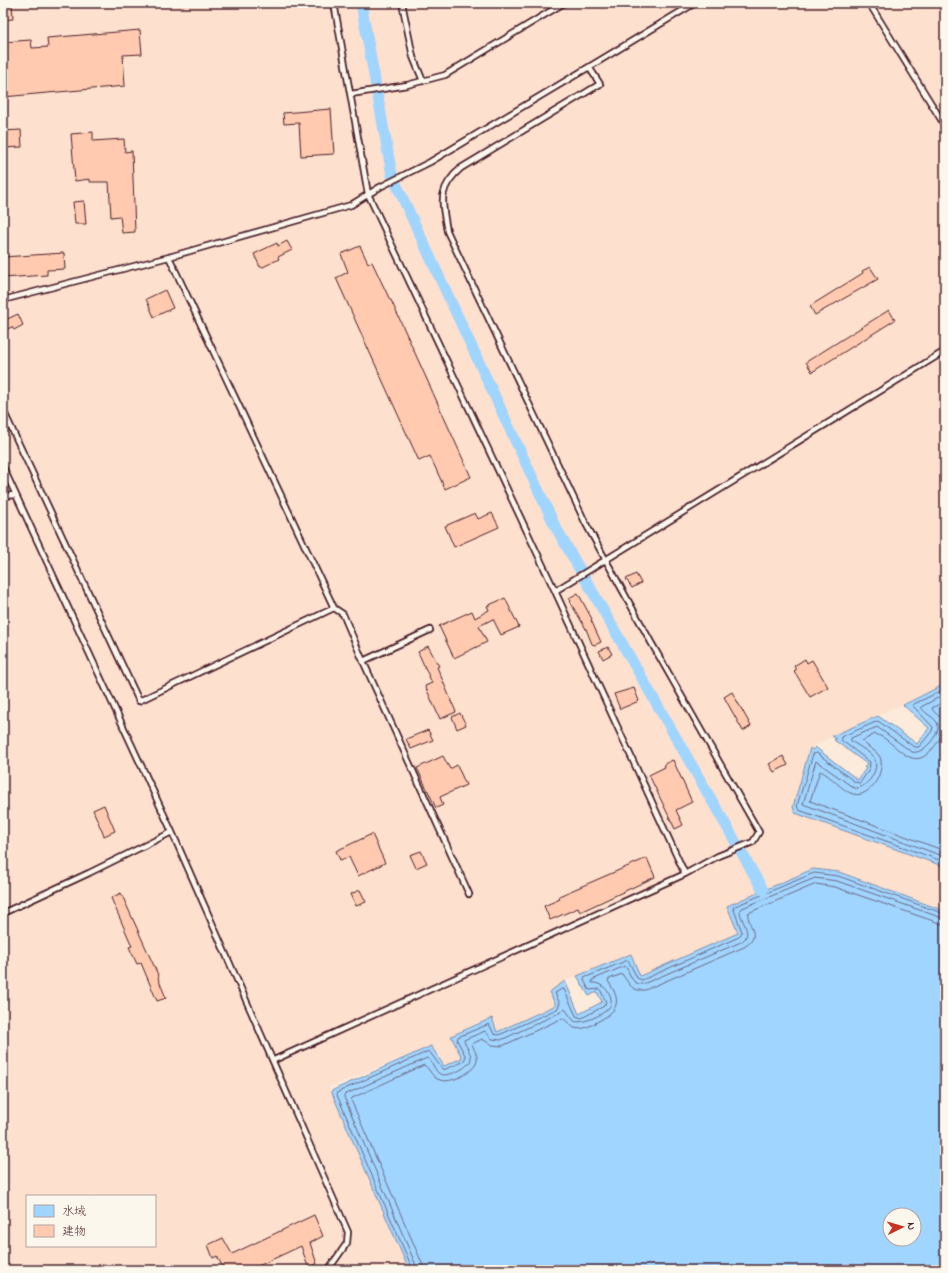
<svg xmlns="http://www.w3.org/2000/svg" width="948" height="1273" font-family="'Indie Flower','Klee One',sans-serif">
  <rect width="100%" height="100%" fill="#fceada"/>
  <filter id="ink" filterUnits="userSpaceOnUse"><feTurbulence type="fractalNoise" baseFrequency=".025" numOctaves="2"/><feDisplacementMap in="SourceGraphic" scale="8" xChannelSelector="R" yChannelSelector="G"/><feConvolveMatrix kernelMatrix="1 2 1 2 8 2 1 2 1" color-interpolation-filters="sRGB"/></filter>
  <g filter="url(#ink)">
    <path fill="#fde0cd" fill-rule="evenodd" d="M 3,3 L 945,3 L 945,684 L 832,736 L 810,748 L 793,807 L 795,813 L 945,867 L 945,909 L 839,872 L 813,869 L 727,906 L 739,933 L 640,976 L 631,954 L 565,981 L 550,992 L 557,1004 L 497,1032 L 492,1018 L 451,1036 L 462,1058 L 444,1066 L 431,1046 L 329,1087 L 411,1270 L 3,1270 ZM 27,1196 L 155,1196 L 155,1246 L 27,1246 Z"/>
    <path fill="#a0d5ff" stroke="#7e8caa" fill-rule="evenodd" d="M 943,685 L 945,686 L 945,867 L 795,813 L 793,807 L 810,748 L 813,750 L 815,747 L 858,780 L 866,768 L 864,767 L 867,764 L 834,740 L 836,739 L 832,736 L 878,716 L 917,744 L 929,728 L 903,705 Z
      M 813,869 L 839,872 L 945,911 L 945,1270 L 409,1270 L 331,1091 L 431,1046 L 444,1066 L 462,1058 L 451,1036 L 492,1018 L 497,1032 L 556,1005 L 549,992 L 565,981 L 579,1014 L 602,1002 L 597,992 L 589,996 L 577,976 L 631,954 L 640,976 L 738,933 L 727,906 ZM 890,1215 L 914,1215 L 914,1239 L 890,1239 Z"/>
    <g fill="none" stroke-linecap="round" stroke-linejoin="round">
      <path stroke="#6c6880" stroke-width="1" d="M 945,689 L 912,705 L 933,727 L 932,731 L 919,747 L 914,747 L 878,721 L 841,737 L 841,740 L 870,762 L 869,770 L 860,783 L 855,782 L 817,753 L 813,754 L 797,806 L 799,810 L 945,862
        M 945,694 L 921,707 C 924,714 936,717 938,725 C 940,734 923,755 912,752 L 877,727 L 851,738 L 851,741 C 858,746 869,751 874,758 C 881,769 866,790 854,788 L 816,761 L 803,804 L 945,857
        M 945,701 L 932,708 C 933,712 937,714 940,717 C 948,727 941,738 934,747 C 911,777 897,740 875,734 L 862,741 C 867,747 876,750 880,757 C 886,771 870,799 853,794 C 841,790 832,776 820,771 L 810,801 L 945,851
        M 413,1270 L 337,1095 L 338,1092 L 429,1051 L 443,1070 L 463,1062 L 466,1057 L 457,1040 L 458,1037 L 489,1024 L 494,1034 L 499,1035 L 557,1009 L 560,1004 L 555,993 L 562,989 L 564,989 L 576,1016 L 582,1018 L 604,1006 L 606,1002 L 600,989 L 589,990 L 584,980 L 584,978 L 628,960 L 637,978 L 642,980 L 739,937 L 742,932 L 733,907 L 814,873 L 838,876 L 945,914
        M 418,1270 L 344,1097 L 344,1095 L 427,1058 C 433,1061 434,1071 440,1074 C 448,1078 471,1067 471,1058 C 471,1052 465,1046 464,1040 L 485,1031 L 492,1039 L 501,1040 L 559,1013 L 565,1009 L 574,1021 C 581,1025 606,1014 610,1006 C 615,996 603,982 592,983 L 592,980 L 625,966 C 631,973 630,985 643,984 L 741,942 C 755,933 739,921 740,909 L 815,878 L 837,881 L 945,919
        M 424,1270 L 422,1263 L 351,1100 L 352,1098 L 424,1065 C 430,1069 432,1078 440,1080 C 450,1084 474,1073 477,1061 C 478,1055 474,1050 472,1044 L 482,1039 L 492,1045 L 502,1046 L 563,1018 L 574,1028 C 582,1030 588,1027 595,1023 C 616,1012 624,1004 608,981 L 609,979 L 622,974 C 629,983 631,992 645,990 L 744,947 C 763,936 747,926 748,913 L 816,884 L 835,887 L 945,925"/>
      <path stroke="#a0d5ff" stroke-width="11" d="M 361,3 L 392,175 L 555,526 L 763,890"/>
    </g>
    <path fill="#ffcab0" stroke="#4a1f2b" d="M 3,3 L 12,3 L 13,19 L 3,20 Z
      M 140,30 L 142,54 L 123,55 L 125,86 L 3,97 L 3,42 L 31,40 L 32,48 L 48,47 L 47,38 Z
      M 331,109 L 334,154 L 301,156 L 299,123 L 284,124 L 283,113 Z
      M 21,130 L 22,147 L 3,148 L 3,131 Z
      M 93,132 L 93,141 L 124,139 L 125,152 L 132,151 L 135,232 L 122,233 L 120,216 L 111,217 L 109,182 L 90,182 L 90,179 L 75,181 L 71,134 Z
      M 84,201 L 86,224 L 75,224 L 73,202 Z
      M 287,241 L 292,250 L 278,257 L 279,259 L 263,267 L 260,267 L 254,254 L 277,243 L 278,246 Z
      M 360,246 L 368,263 L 372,262 L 390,300 L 391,300 L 471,477 L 445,489 L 430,456 L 419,461 L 336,278 L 348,272 L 341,254 Z
      M 64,253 L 65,269 L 47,270 L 47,275 L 3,278 L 3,257 Z
      M 870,267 L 878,279 L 815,315 L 810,306 L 863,273 L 862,271 Z
      M 165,290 L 173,308 L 154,317 L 146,299 Z
      M 889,310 L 895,320 L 812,372 L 806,362 Z
      M 18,314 L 23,325 L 14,330 L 12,327 L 7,329 L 3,321 Z
      M 475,513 L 478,519 L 492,513 L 499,527 L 454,547 L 445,526 Z
      M 636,574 L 641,583 L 632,588 L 626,579 Z
      M 578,593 L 592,619 L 591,620 L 601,642 L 595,645 L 592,644 L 586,629 L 570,602 L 571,601 L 569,598 Z
      M 505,598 L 519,627 L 501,635 L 493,619 L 479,626 L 487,642 L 454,658 L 439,626 L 472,611 L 475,618 L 489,610 L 487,606 Z
      M 428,646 L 439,666 L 437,667 L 456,712 L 440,719 L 425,686 L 432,683 L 418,652 Z
      M 608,647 L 612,654 L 603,659 L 599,651 Z
      M 805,659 L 807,663 L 812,660 L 828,687 L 810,697 L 794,671 L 796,670 L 794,666 Z
      M 634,688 L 639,701 L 620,709 L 614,694 Z
      M 732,692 L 751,726 L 743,731 L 724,697 Z
      M 460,713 L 466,725 L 457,729 L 452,717 Z
      M 428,730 L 433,740 L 411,749 L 406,739 Z
      M 443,756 L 450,769 L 457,765 L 466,785 L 440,797 L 443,805 L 436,808 L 417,768 Z
      M 783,756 L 788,765 L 774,772 L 769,764 Z
      M 673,760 L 692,802 L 676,810 L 683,825 L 675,829 L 649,775 L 665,767 L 664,764 Z
      M 104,805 L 115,831 L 104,836 L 93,810 Z
      M 372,834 L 385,863 L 358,876 L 349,857 L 340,860 L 336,851 Z
      M 421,851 L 427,863 L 416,868 L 410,855 Z
      M 647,858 L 655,877 L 580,912 L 578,908 L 550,920 L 544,906 L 560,899 L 559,896 Z
      M 360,890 L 366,902 L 356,906 L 351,894 Z
      M 121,893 L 159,977 L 158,978 L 166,998 L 157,1001 L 141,963 L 137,964 L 129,947 L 132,946 L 111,898 Z
      M 314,1215 L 323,1236 L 310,1243 L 317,1264 L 308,1267 L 301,1246 L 250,1270 L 224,1270 L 217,1256 L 213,1258 L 208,1245 L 223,1238 L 232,1254 Z"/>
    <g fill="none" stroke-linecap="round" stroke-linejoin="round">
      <g stroke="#4a1f2b" stroke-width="8">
        <path id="service" d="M 334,3 L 368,194 L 555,591 L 685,874
          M 402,3 L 413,57 L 423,81
          M 869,3 L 945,126
          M 351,94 L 407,85 L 445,75 L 564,3
          M 169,257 L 334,608 L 343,614 L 363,661 L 469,894
          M 3,300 L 169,257 L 351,205 L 380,187 L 430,162 L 589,67
          M 3,410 L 139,701 L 334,608
          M 3,467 L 172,832 L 348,1232 L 347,1243 L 328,1270
          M 3,496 L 15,495
          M 555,591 L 945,351
          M 363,661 L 430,630
          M 3,913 L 89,873 L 172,832
          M 274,1060 L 685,874 L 718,856 L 753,842 L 759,832 L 652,644 L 586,524 L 447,231 C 442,202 437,189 461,168 L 600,84 L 589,67 L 695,3"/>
      </g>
      <use href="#service" stroke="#fbf7ec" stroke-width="4.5"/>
    </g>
  </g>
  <rect width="948" height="1273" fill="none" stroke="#fbf7ec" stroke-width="16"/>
  <rect x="8" y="8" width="932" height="1257" fill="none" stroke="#4a1f2b" stroke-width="1.5" filter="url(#ink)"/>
  <rect x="26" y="1195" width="130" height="52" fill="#fbf7ec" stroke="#b4a19f"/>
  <rect x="34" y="1205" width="20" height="12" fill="#a0d5ff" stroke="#b4a19f"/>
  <text x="62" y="1215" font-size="12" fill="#4a1f2b">水域</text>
  <rect x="34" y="1225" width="20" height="12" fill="#ffcab0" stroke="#b4a19f"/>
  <text x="62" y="1235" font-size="12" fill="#4a1f2b">建物</text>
  <g transform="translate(902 1227) rotate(85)"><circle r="19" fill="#fbf7ec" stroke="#b4a19f"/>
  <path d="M0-3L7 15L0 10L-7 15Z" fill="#c8321e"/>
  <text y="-6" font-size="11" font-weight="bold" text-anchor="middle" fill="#4a1f2b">N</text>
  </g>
</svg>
